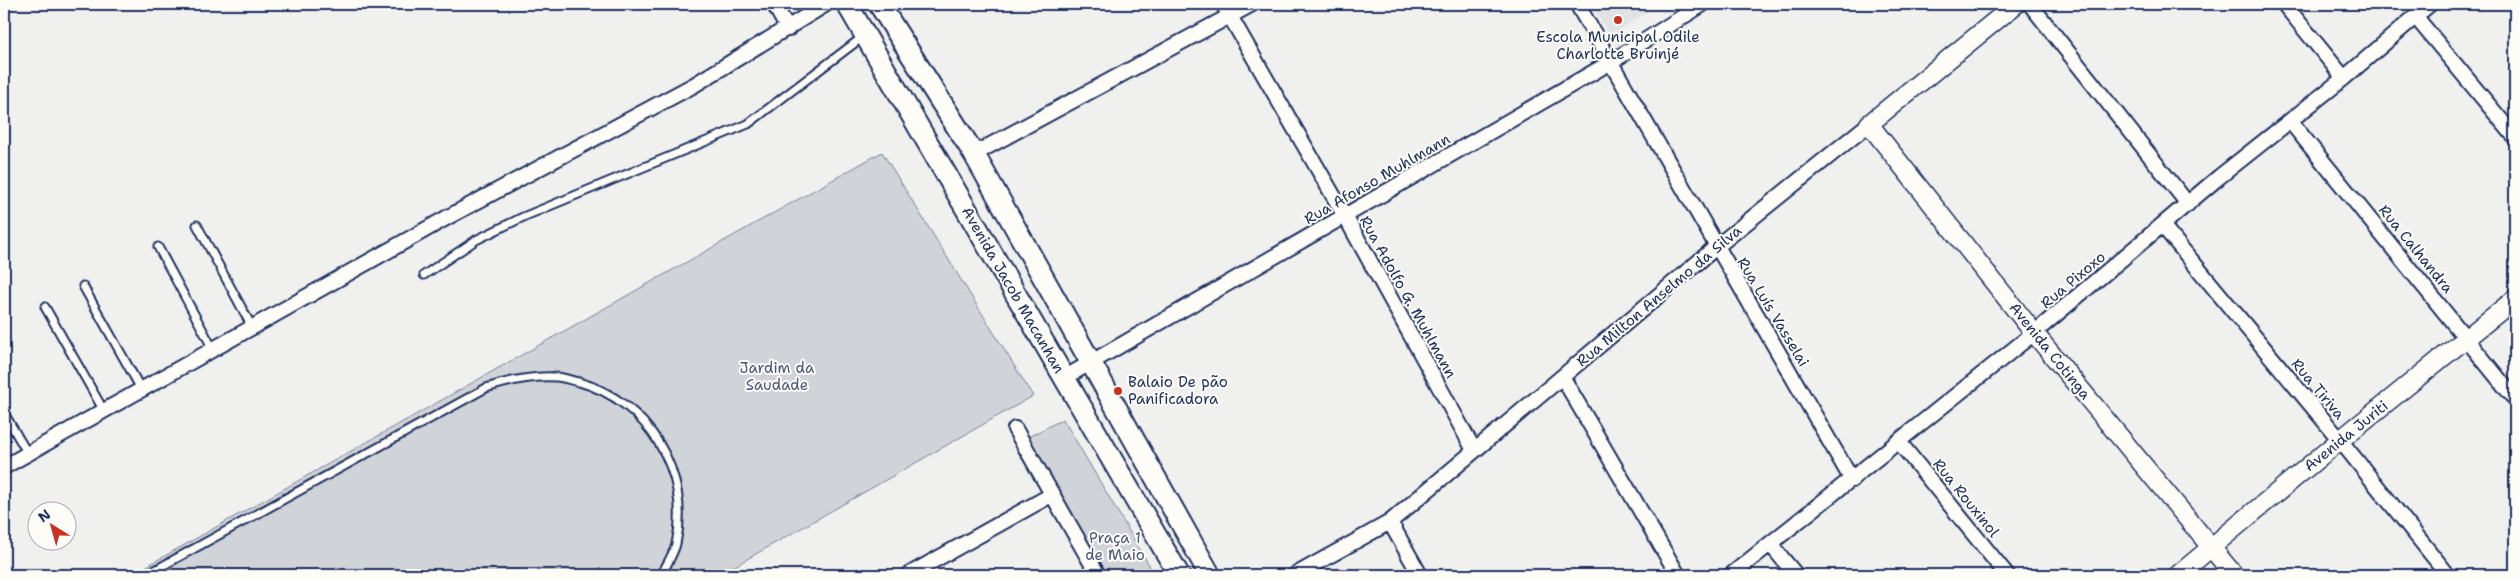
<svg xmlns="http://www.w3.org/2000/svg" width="2519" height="579" font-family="'Shantell Sans',sans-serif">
  <rect width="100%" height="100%" fill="#f0f0ee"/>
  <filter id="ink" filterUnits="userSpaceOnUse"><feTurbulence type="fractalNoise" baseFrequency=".02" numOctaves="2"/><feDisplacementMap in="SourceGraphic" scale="10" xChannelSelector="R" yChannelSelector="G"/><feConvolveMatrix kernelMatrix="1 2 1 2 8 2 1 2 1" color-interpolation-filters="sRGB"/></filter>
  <g filter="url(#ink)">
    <path fill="#e0e2e3" d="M 1591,4 L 1659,4 L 1610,36 Z"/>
    <path fill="#d0d3d8" stroke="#76819b" d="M 882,152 L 1033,396 L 719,575 L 131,575 Z
      M 1063,419 L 1155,575 L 1107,575 L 1028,437 Z"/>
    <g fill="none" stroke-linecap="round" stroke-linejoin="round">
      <g stroke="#1b2f5e" stroke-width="11">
        <path id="service" d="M 197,225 L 252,327
          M 158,247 L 213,349
          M 424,275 L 476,240 L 523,217 L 748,124 L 864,36
          M 83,286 L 141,389
          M 45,307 L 104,411
          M 4,413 L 28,454
          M 146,575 L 486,388 C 508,381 532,375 556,377 C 564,377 572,381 579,382 C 648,401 692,474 676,544 C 673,555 666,566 661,575"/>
      </g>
      <g stroke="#1b2f5e" stroke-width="18">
        <path id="minor" d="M 774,4 L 788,29
          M 1223,4 L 1345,216 L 1474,450
          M 1577,4 L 1852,480
          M 2030,4 L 2188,204
          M 2284,4 L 2344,78
          M 2415,16 L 2515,137
          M 2290,121 L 2515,399
          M 974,154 L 1252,4
          M 2162,225 L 2340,440 L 2448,575
          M 1064,378 L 1611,62 L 1703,4
          M 1563,378 L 1678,575
          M 1015,429 L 1098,575
          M 1899,442 L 2007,575
          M 4,467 L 448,217 L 694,85 L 826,4
          M 1390,522 L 1420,575
          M 1771,545 L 1796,575
          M 908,575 L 1053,494
          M 1295,575 L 1390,522 L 1716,247 L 1869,124
          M 1731,575 L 2034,333 L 2219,177 L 2344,78 L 2430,4"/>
      </g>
      <g stroke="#1b2f5e" stroke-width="21">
        <path id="tertiary" d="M 2016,4 L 1869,124 L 2034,333 L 2234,575
          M 2178,575 L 2340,440 L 2515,299"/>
      </g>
      <g stroke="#1b2f5e" stroke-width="24">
        <path id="secondary" d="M 847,4 L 1179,575
          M 879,4 L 974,154 L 1210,575"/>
      </g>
      <use href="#service" stroke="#fdfcf7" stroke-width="7"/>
      <use href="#minor" stroke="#fdfcf7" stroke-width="14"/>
      <use href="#tertiary" stroke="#fdfcf7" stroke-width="18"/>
      <use href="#secondary" stroke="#fdfcf7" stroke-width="20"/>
    </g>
  </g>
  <g fill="#c8321e" stroke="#fdfcf7" stroke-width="2">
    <circle cx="1618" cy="20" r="5"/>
    <circle cx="1118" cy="391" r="5"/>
  </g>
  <g text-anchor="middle" stroke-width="4" stroke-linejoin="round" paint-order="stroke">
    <g font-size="15" fill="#1b2f5e" stroke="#fdfcf7">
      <text x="1618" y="42">Escola Municipal Odile<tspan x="1618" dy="17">Charlotte Bruinjé</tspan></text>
      <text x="1128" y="387" text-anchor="start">Balaio De pão<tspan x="1128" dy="17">Panificadora</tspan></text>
    </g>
    <g font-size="15" fill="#1b2f5e" stroke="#fdfcf7">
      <text transform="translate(1377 179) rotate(-30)" y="5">Rua Afonso Muhlmann</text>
      <text transform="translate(2416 249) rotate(51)" y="5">Rua Calhandra</text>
      <text transform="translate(2073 280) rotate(-40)" y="5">Rua Pixoxo</text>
      <text transform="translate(1013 290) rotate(60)" y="5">Avenida Jacob Macanhan</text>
      <text transform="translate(1659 296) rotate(-40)" y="5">Rua Milton Anselmo da Silva</text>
      <text transform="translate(1408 297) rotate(61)" y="5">Rua Adolfo G. Muhlmann</text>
      <text transform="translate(1773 312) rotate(59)" y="5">Rua Luís Vasselai</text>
      <text transform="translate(2050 351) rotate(51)" y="5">Avenida Cotinga</text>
      <text transform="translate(2318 389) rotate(50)" y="5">Rua Tiriva</text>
      <text transform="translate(2346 436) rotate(-39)" y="5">Avenida Juriti</text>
      <text transform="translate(1966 498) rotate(51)" y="5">Rua Rouxinol</text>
    </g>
    <g font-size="15" fill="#48587c" stroke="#fdfcf7">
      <text x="777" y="373">Jardim da<tspan x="777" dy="17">Saudade</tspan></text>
      <text x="1115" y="543">Praça 1<tspan x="1115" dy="17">de Maio</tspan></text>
    </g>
  </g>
  <rect width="2519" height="579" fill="none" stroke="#fdfcf7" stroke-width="20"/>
  <rect x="10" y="10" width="2499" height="559" fill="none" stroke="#1b2f5e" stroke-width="2" filter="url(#ink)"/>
  <g transform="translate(52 526) rotate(323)"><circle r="24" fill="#fdfcf7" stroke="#a3aaba"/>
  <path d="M0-4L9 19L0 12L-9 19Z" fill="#c8321e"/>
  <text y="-8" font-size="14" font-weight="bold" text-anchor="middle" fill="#1b2f5e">N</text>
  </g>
</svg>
